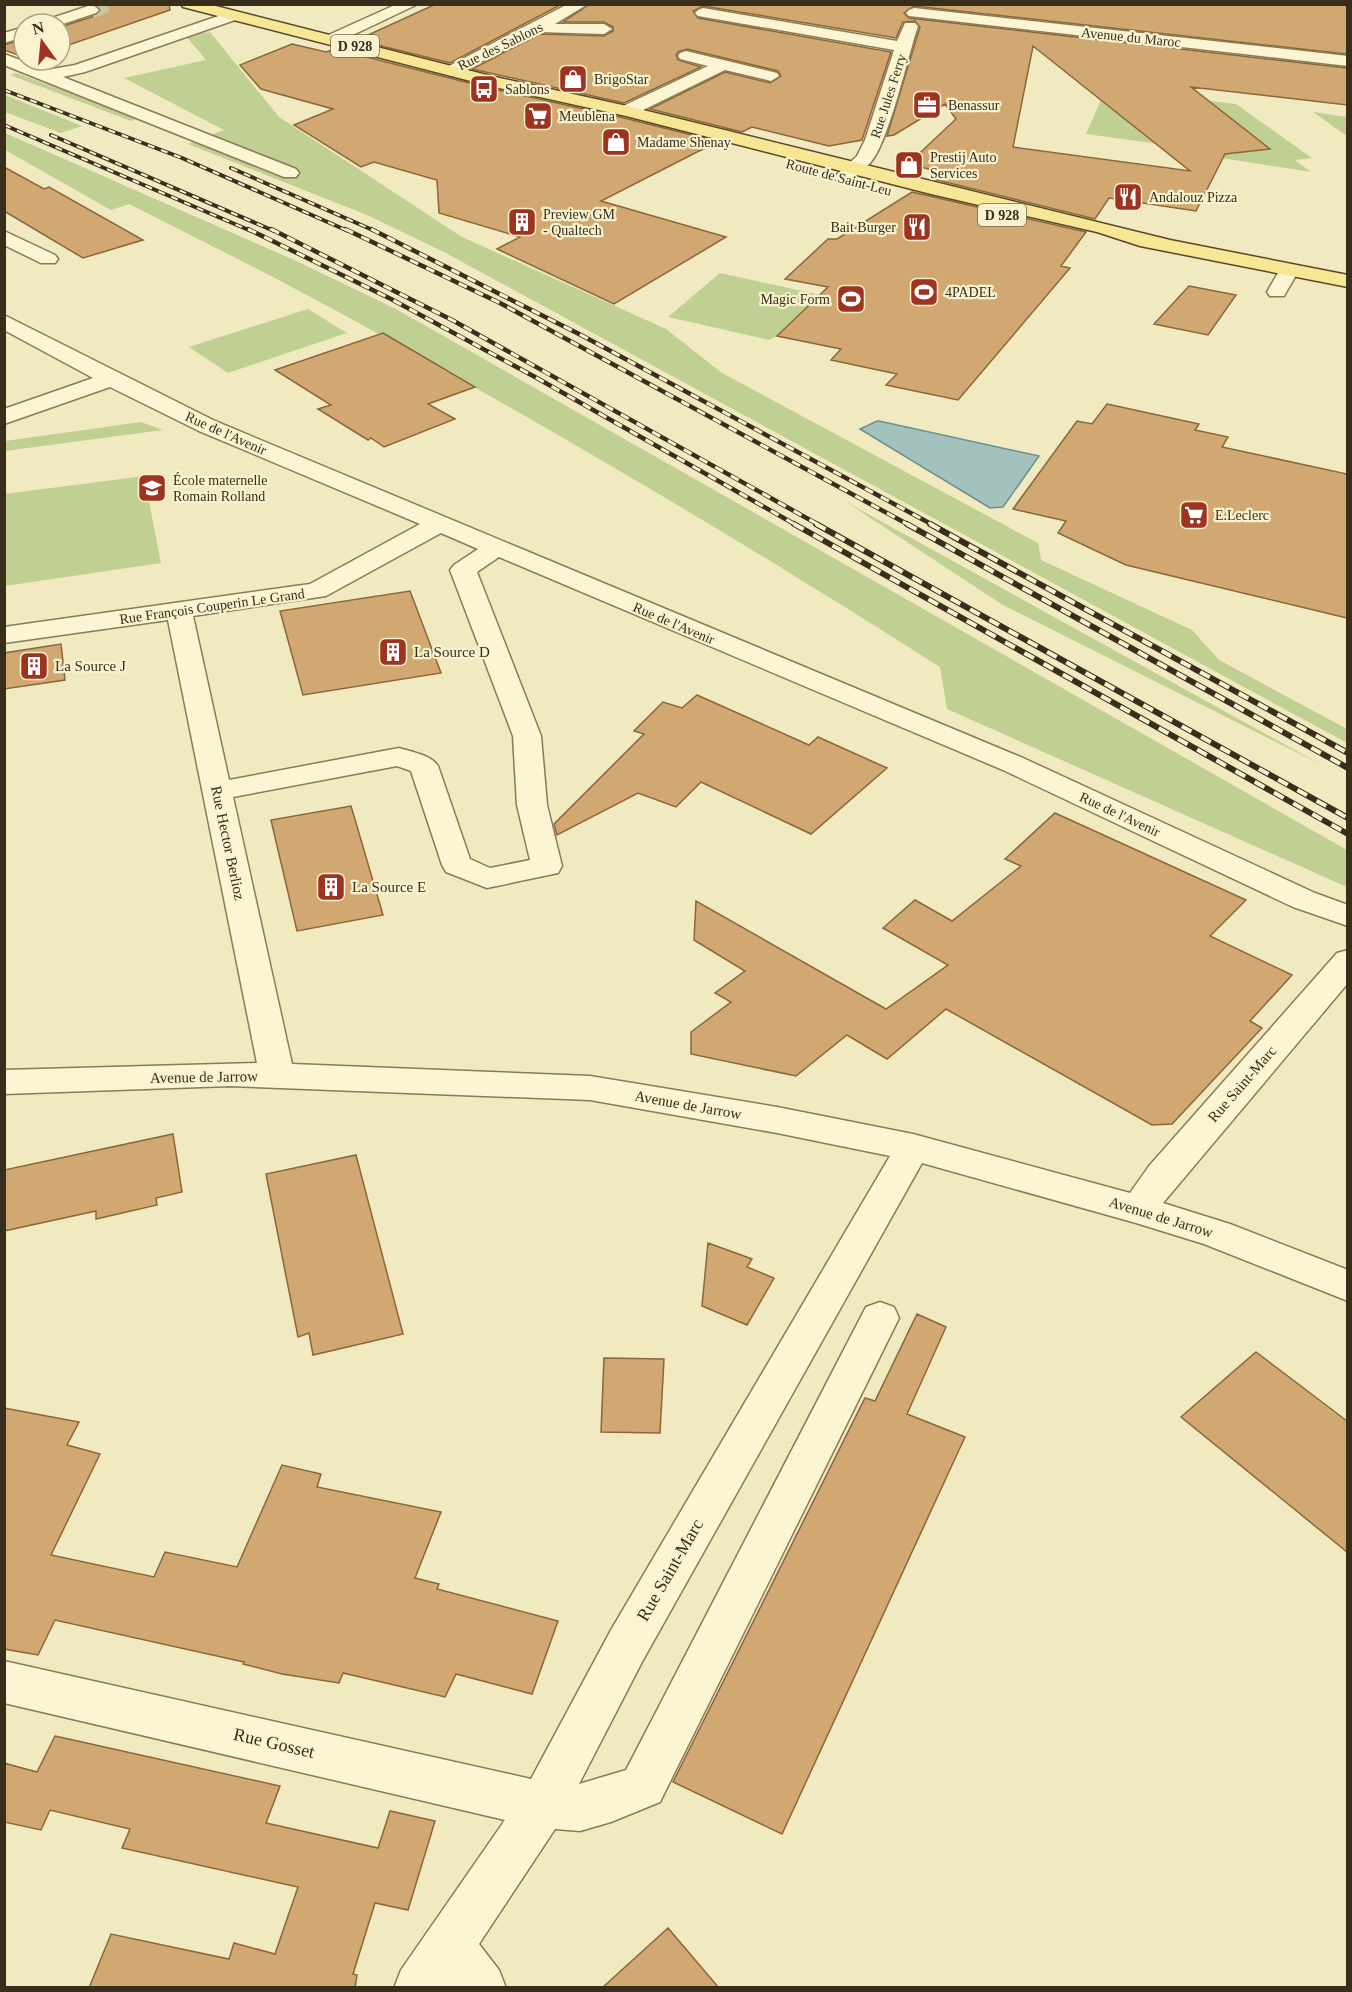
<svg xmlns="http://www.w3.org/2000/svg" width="1352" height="1992" font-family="'Times New Roman',serif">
  <rect width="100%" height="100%" fill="#f1e9bf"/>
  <path fill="#c0cf92" d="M 210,32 L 279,117 L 462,237 L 666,329 L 722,373 L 1038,543 L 1041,560 L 1192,630 L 1219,660 L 1347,729 L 1347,743 L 444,252 L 367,215 L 188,144 L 224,130 L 124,78 L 206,60 L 186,36 Z
    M 16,73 L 139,118 L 131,121 L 10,75 Z
    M 1106,88 L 1236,104 L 1312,158 L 1295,160 L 1311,172 L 1209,156 L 1267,149 L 1159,144 L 1086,134 Z
    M 5,95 L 82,126 L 61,133 L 5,112 Z
    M 1313,112 L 1347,117 L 1347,136 Z
    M 5,133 L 294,260 L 396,309 L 1347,850 L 1347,887 L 947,709 L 940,667 C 733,535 521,410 305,294 C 247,263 188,234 129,204 L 111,210 L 5,150 Z
    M 720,273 L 820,295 L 777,336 L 769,340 L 668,317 Z
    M 308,309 L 347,333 L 228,373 L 189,347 Z
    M 141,422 L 163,430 L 5,451 L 5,441 Z
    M 144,476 L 161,563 L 5,586 L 5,494 Z
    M 846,502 L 1320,764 L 1003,605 Z"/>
  <path fill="#a3c2bd" stroke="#69918d" stroke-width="1.5" d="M 877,421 L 879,421 L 1039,456 L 1003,507 L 990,508 L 860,429 Z"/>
  <path fill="#d2a872" stroke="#8b663a" stroke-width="1.5" fill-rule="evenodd" d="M 96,4 L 169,4 L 170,10 L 60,48 L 60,27 L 98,15 L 101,10 Z
    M 436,4 L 562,4 L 450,63 L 357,40 Z
    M 590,4 L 1347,4 L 1347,54 L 914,6 L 904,13 L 909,18 L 1347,68 L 1347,105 L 1191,87 L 1270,149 L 1225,154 L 1196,211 L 1109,198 L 1095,219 L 933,179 L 945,173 L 908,164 L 956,119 L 945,104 L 894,135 L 887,136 L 920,27 L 915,21 L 903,22 L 896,38 L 703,6 L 693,11 L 698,18 L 891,52 L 862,140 L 829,146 L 752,127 L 742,132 L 650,109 L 725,72 L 770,83 L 781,76 L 778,71 L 687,49 L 678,52 L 676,55 L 678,60 L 701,67 L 624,103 L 472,69 L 540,34 L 604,36 L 613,31 L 613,27 L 604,22 L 563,22 ZM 1033,46 L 1190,171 L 1013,147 Z
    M 24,39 L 24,57 L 4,50 L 4,45 Z
    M 292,44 L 326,52 L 335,49 L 489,88 L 620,117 L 720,142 L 699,151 L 601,201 L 726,237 L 614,304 L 497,249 L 520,237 L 439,213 L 437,180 L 374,162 L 361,167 L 294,125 L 333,109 L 261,89 L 240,65 Z
    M 4,167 L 44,189 L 49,187 L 143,240 L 83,258 L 4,211 Z
    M 912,192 L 1086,232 L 1061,266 L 1070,268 L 958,400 L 886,385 L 897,374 L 831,360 L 841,349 L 777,336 L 828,287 L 785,279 L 828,239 L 837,239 Z
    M 1189,286 L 1236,295 L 1208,335 L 1154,324 Z
    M 383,333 L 475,387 L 428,404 L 455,419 L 384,447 L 371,438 L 368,440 L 318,409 L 331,405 L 275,370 Z
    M 1107,404 L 1199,424 L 1195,430 L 1228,437 L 1222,447 L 1347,474 L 1347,618 L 1126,565 L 1058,533 L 1066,521 L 1013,509 L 1077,421 L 1092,424 Z
    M 410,591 L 441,673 L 303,695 L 280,611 Z
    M 61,644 L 65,680 L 4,689 L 4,653 Z
    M 697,695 L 809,745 L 818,737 L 887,768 L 811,834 L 701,782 L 676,807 L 638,793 L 557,835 L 554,824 L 644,734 L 634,731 L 663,702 L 682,708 Z
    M 351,806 L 383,915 L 297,931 L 271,820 Z
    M 1055,813 L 1246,900 L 1210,936 L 1292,975 L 1250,1021 L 1262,1028 L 1172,1124 L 1152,1125 L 946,1009 L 887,1059 L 847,1035 L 796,1076 L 691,1054 L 691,1032 L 731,1002 L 715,993 L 745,971 L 694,940 L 696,901 L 886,1009 L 948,965 L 883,928 L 915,900 L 952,921 L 1021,866 L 1005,859 Z
    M 173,1134 L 182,1192 L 156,1198 L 157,1205 L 96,1219 L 96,1211 L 4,1231 L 4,1170 Z
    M 356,1155 L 403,1334 L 313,1355 L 309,1333 L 298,1337 L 266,1174 Z
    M 708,1243 L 752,1259 L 747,1267 L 774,1278 L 747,1325 L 702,1306 Z
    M 917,1314 L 946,1327 L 907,1414 L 965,1437 L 782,1834 L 673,1782 L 865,1398 L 875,1401 Z
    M 1256,1352 L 1347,1421 L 1347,1552 L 1181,1417 Z
    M 604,1358 L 664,1359 L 660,1433 L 601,1432 Z
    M 4,1408 L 79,1422 L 67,1445 L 100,1454 L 51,1555 L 154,1577 L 165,1552 L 237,1567 L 282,1465 L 321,1474 L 317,1487 L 441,1512 L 415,1578 L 439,1584 L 437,1589 L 558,1621 L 532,1694 L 456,1674 L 445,1697 L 343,1673 L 339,1683 L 282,1674 L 243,1664 L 244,1662 L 55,1620 L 38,1655 L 4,1649 Z
    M 55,1736 L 280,1786 L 266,1823 L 378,1848 L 390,1811 L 435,1821 L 408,1910 L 375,1903 L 353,1974 L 357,1975 L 355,1988 L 89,1988 L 111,1934 L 229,1959 L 234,1943 L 275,1954 L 298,1887 L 122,1848 L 130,1829 L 50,1810 L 41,1830 L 4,1822 L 4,1763 L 37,1772 Z
    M 668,1928 L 719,1988 L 602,1988 Z"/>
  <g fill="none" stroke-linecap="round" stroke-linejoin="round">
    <path stroke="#ccc49e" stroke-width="17" stroke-dasharray="17 8" stroke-linecap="butt" d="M 91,10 L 108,4"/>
    <g stroke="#8b7a56" stroke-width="3">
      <path id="minor" d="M 397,4 L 418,4 L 336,43 L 324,43 L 322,40 L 324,37 Z
        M 568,4 L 588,4 L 555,24 L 604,24 L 612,29 L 604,34 L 539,32 L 457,74 L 451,76 L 443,71 L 445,68 Z
        M 91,5 L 96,7 L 99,10 L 96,13 L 60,25 L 40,24 L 43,21 Z
        M 703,8 L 897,41 L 905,23 L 915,23 L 918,26 C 908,56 889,141 871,162 C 865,169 856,175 849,181 L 837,181 L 834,177 L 857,156 L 865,140 L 894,50 L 698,16 L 695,13 L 698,10 Z
        M 914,8 L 1348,56 L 1348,66 L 909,16 L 906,13 L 909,10 Z
        M 233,11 L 238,13 L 241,16 L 238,19 L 85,72 L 63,77 L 296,169 L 299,173 L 296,177 L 284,177 L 4,65 L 4,54 L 47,70 L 75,65 Z
        M 24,27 L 24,37 L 4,43 L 4,33 Z
        M 686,51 L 777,73 L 779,76 L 771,81 L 725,70 L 633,115 L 621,115 L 618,111 L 621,107 L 708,66 L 680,59 L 678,56 L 680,53 Z
        M 4,231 L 55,255 L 58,259 L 55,263 L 41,263 L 4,245 Z
        M 1289,264 L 1296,266 L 1299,270 L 1284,296 L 1270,296 L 1267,292 L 1282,266 Z
        M 4,315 L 215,421 L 1023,758 L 1315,893 L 1348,905 L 1348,926 L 1293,907 L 1003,770 L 499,557 L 477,572 L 541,736 L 547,805 L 562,866 L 558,873 L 487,888 L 446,872 L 442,865 L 411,771 L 397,766 L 233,797 L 292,1064 L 590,1076 L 777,1107 L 913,1134 L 1130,1193 L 1149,1166 L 1337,953 L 1348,950 L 1348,983 L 1163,1203 L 1230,1224 L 1348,1270 L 1348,1301 L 1204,1244 L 1136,1223 L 922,1163 L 643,1660 L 579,1784 L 626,1770 L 866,1307 L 880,1302 L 894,1307 L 899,1318 L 660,1802 L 611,1822 L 580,1831 L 555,1829 L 479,1944 L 499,1970 L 506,1988 L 394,1988 L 401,1970 L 505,1820 L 4,1703 L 4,1661 L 531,1779 L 611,1630 L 890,1156 L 777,1133 L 590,1100 L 230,1086 L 4,1094 L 4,1070 L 257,1063 L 168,620 L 4,643 L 4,627 L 310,584 L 420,524 L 199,431 L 110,387 L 4,424 L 4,409 L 93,378 L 4,330 ZM 441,533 L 478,549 L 454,565 L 450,570 L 513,736 L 517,805 L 530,860 L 490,868 L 470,859 L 438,766 C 431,755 412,752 399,748 L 229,780 L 193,616 L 326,596 Z"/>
    </g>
    <g stroke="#58462b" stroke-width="3">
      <path id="major" d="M 181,4 L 208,4 L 491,76 L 627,106 L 1170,240 L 1348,275 L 1348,287 L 1140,246 L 1097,232 L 931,194 L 626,116 L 490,86 L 183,7 Z"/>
    </g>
    <use href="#minor" fill="#fbf5d3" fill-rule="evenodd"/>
    <use href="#major" fill="#f7e694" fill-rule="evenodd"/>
    <g stroke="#392e1c" stroke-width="4">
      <path id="rail-far2" d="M 4,90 L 182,158 L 348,231
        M 4,125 L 251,231
        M 51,135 L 274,231
        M 231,168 L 375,231"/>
    </g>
    <g stroke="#392e1c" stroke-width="4.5">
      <path id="rail-far1" d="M 248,229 L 391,299 L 535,377 L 796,525
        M 271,229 L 452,320 L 819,525
        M 345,229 L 500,303 L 909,525
        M 371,229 L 581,335 L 933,525"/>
    </g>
    <g stroke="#392e1c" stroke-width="6">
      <path id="rail" d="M 794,524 L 1348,834
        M 816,524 L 1348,818
        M 907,524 L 1348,768
        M 930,524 L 1348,753"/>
    </g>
    <use href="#rail-far2" stroke="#f8f2cf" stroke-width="2" stroke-dasharray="7" stroke-linecap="butt"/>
    <use href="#rail-far1" stroke="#f8f2cf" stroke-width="3" stroke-dasharray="9" stroke-linecap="butt"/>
    <use href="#rail" stroke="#f8f2cf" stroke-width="4" stroke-dasharray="11" stroke-linecap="butt"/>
  </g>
  <defs>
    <g id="shop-square" transform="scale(1.5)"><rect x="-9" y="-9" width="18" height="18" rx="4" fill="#9e3322" stroke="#f8f2cf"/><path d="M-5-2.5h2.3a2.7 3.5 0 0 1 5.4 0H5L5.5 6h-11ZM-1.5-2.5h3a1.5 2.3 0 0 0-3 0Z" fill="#fff"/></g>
    <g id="bus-square" transform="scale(1.5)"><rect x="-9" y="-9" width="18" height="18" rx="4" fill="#9e3322" stroke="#f8f2cf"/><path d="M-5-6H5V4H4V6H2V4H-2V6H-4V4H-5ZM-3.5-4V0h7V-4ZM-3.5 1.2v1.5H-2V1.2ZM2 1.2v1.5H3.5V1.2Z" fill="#fff"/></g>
    <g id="office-square" transform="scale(1.5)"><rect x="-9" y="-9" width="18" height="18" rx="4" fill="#9e3322" stroke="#f8f2cf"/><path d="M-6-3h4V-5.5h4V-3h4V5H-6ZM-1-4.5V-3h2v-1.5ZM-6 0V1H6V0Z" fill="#fff"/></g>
    <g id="supermarket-square" transform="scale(1.5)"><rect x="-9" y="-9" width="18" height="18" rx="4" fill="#9e3322" stroke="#f8f2cf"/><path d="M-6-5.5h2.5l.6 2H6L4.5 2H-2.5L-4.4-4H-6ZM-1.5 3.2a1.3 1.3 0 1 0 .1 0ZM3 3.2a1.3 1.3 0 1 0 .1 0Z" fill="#fff"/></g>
    <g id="restaurant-square" transform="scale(1.5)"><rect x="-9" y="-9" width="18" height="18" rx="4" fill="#9e3322" stroke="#f8f2cf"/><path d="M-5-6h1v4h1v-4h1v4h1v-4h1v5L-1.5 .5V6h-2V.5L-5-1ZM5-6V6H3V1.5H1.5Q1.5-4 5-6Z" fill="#fff"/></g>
    <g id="building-square" transform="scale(1.5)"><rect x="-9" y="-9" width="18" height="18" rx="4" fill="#9e3322" stroke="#f8f2cf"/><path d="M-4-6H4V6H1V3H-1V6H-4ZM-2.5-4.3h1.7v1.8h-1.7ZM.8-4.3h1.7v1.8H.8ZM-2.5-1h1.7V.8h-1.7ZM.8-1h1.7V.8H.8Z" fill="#fff"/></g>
    <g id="stadium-square" transform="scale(1.5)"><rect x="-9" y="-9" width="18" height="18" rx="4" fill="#9e3322" stroke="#f8f2cf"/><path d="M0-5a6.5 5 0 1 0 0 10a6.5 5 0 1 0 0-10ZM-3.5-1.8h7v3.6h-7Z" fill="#fff"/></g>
    <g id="school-square" transform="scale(1.5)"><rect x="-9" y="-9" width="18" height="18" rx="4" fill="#9e3322" stroke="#f8f2cf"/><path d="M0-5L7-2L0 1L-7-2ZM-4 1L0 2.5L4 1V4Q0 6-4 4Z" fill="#fff"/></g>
  </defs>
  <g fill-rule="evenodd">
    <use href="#shop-square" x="573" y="79"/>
    <use href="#bus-square" x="484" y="89"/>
    <use href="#office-square" x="927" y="105"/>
    <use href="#supermarket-square" x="538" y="116"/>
    <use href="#shop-square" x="616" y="142"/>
    <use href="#shop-square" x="909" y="165"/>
    <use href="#restaurant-square" x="1128" y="197"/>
    <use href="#building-square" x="522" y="222"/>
    <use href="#restaurant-square" x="917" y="227"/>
    <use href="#stadium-square" x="924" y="292"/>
    <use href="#stadium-square" x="851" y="299"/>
    <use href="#school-square" x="152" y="488"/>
    <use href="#supermarket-square" x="1194" y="515"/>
    <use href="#building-square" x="393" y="652"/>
    <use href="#building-square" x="34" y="666"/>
    <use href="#building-square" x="331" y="887"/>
  </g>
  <g text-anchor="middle" stroke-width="4.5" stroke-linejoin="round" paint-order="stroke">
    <g font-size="14" fill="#392e1c" stroke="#f8f2cf">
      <text transform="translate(1131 37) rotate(6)" y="5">Avenue du Maroc</text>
      <text transform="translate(500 46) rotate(-26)" y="5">Rue des Sablons</text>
      <text transform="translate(888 96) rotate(-72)" y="5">Rue Jules Ferry</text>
      <text transform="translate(839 177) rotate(15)" y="5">Route de Saint-Leu</text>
      <text transform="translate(226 433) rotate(24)" y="5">Rue de l'Avenir</text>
      <text transform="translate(212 606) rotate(-8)" y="5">Rue François Couperin Le Grand</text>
      <text transform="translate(674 623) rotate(23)" y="5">Rue de l'Avenir</text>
      <text transform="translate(1120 814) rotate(25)" y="5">Rue de l'Avenir</text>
    </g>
    <g fill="#f8f2cf" stroke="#726952" stroke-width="1.5">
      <rect x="331" y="35" width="48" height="22" rx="4.5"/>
      <rect x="978" y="204" width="48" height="22" rx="4.5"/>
    </g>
    <g font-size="14" font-weight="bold" fill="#392e1c">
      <text x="355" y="51">D 928</text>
      <text x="1002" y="220">D 928</text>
    </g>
    <g font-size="14" fill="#392e1c" stroke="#f8f2cf" text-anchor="start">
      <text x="594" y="84">BrigoStar</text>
      <text x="505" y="94">Sablons</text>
      <text x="948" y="110">Benassur</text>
      <text x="559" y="121">Meublena</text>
      <text x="637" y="147">Madame Shenay</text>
      <text x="930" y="162">Prestij Auto<tspan x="930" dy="16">Services</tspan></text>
      <text x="1149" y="202">Andalouz Pizza</text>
      <text x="543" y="219">Preview GM<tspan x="543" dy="16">- Qualtech</tspan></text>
      <text x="896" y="232" text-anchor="end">Bait Burger</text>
      <text x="945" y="297">4PADEL</text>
      <text x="830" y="304" text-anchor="end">Magic Form</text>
      <text x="173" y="485">École maternelle<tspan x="173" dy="16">Romain Rolland</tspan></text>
      <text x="1215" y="520">E.Leclerc</text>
    </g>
    <g font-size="15" fill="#392e1c" stroke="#f8f2cf" text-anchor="start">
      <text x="414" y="657">La Source D</text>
      <text x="55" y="671">La Source J</text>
      <text x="352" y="892">La Source E</text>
    </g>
    <g font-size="15" fill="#392e1c" stroke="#f8f2cf">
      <text transform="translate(228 843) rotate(78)" y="5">Rue Hector Berlioz</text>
      <text transform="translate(204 1077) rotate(-1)" y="5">Avenue de Jarrow</text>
      <text transform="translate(1242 1084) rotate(-49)" y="5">Rue Saint-Marc</text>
      <text transform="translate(688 1105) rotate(10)" y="5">Avenue de Jarrow</text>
      <text transform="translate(1161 1217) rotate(17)" y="5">Avenue de Jarrow</text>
    </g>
    <g font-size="18" fill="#392e1c" stroke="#f8f2cf">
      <text transform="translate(670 1570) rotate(-60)" y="6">Rue Saint-Marc</text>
      <text transform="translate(274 1743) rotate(13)" y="6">Rue Gosset</text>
    </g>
  </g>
  <rect width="1352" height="1992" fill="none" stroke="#392e1c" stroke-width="12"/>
  <g transform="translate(42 42) rotate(345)"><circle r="28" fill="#f8f2cf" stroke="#aca487" stroke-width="1.5"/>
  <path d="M0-4.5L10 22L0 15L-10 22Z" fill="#9e3322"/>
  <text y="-9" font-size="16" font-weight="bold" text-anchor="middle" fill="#392e1c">N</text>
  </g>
</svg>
